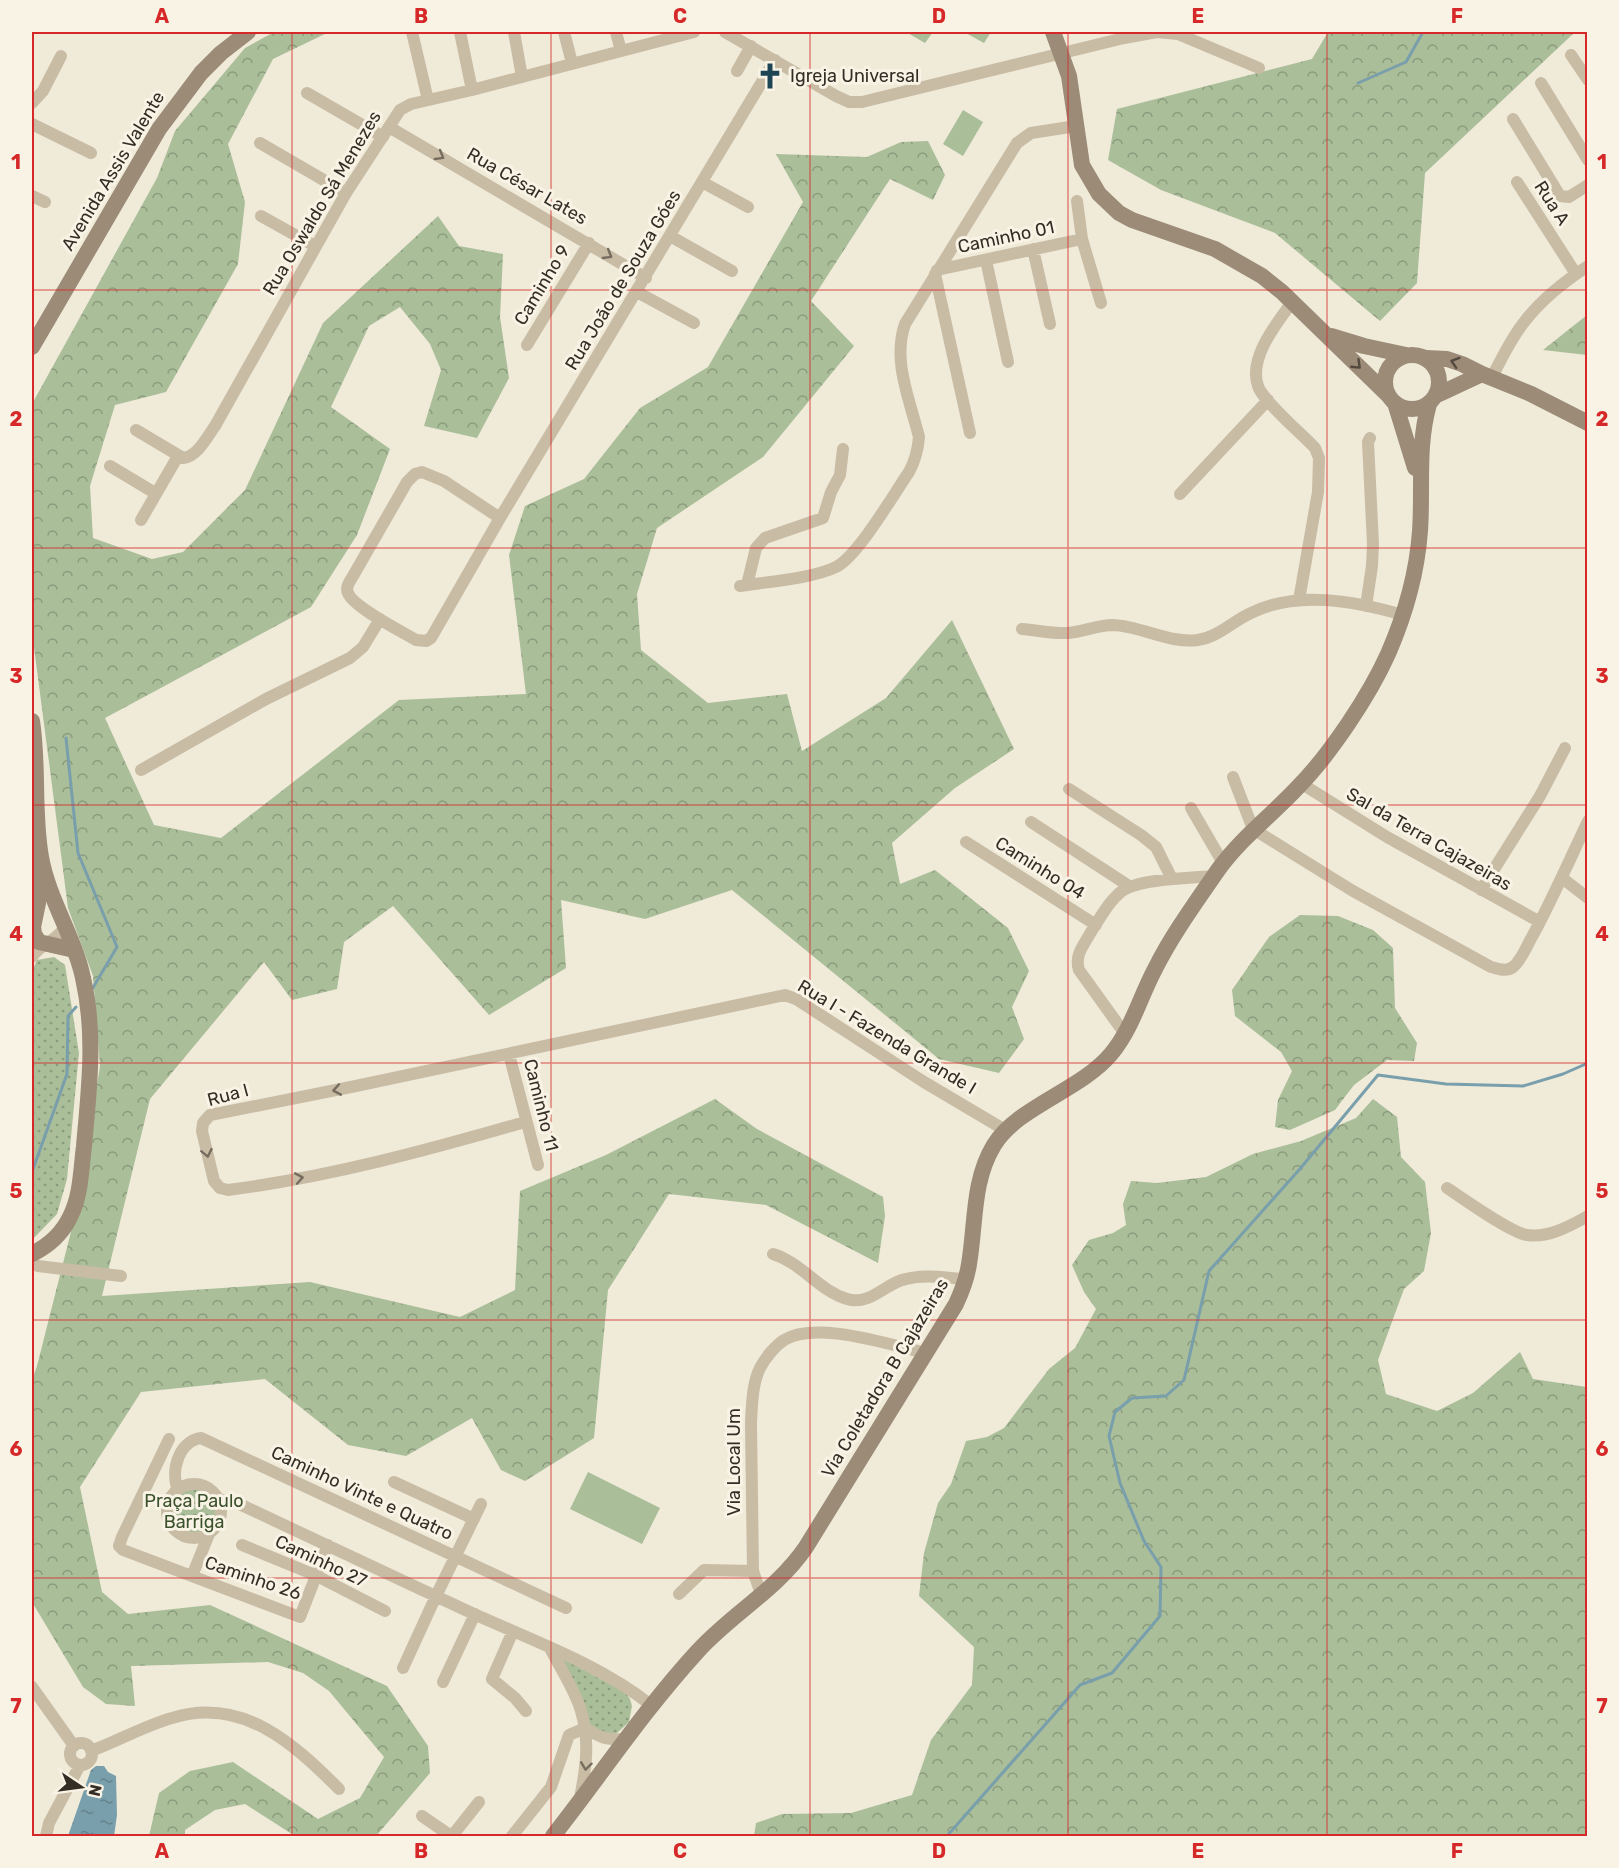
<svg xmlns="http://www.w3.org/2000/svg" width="1619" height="1868" font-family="Rubik,sans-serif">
  <defs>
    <pattern id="forest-crowns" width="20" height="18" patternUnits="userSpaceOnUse" patternTransform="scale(1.5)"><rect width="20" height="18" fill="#aabe99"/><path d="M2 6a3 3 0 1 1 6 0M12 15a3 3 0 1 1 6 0" fill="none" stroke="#8b9b7d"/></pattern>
    <pattern id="park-dots" width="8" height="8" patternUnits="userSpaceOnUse" patternTransform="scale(1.5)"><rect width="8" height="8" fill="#aabe99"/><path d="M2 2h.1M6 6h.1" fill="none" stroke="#8b9b7d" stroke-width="1.8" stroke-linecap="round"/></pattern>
    <pattern id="water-ripples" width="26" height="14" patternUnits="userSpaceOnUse" patternTransform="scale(1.5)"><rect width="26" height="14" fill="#799fac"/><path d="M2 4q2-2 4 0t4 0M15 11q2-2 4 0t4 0" fill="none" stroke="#64828c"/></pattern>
  </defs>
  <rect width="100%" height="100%" fill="#f0ead9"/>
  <path fill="#aabe99" d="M 906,32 L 933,32 L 925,43 Z
    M 964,32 L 991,32 L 984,43 Z
    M 963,110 L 983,122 L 963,156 L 943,144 Z
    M 588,1472 L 660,1508 L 642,1544 L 570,1509 Z"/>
  <path fill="url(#forest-crowns)" d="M 274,32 L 329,32 L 273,59 L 228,144 L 245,202 L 238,264 L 166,392 L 115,405 L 90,486 L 93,538 L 152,559 L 183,552 L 245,490 L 323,323 L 438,216 L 459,246 L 503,254 L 500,317 L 509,378 L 477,438 L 424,426 L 441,370 L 430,344 L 400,307 L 369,326 L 331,407 L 390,449 L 357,535 L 311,607 L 105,718 L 154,825 L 221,838 L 399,700 L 526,694 L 509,555 L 525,506 L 584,479 L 640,408 L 708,367 L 803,202 L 776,154 L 867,157 L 901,142 L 928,141 L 945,175 L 933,200 L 890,179 L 811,301 L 854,346 L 763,457 L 657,528 L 637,594 L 641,650 L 708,703 L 787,694 L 802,751 L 886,698 L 952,620 L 1014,749 L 955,788 L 892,843 L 900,884 L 935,870 L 1008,928 L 1029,971 L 1012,1007 L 1024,1039 L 999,1073 L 939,1059 L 732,890 L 645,919 L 561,900 L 566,968 L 489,1015 L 393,906 L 344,942 L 337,989 L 292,1000 L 264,962 L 150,1099 L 102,1296 L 310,1282 L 460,1317 L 515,1290 L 520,1191 L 606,1155 L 715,1099 L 757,1129 L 883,1197 L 885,1216 L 878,1263 L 766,1205 L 669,1194 L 608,1290 L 594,1438 L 525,1481 L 501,1470 L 472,1418 L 406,1456 L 348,1445 L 265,1379 L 141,1392 L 80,1487 L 102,1592 L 128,1614 L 210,1605 L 387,1686 L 428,1746 L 430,1773 L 377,1835 L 372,1836 L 295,1836 L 245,1804 L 215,1810 L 185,1830 L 185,1836 L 149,1836 L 159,1793 L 190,1771 L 233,1762 L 318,1819 L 360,1798 L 384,1757 L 329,1691 L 303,1673 L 268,1662 L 131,1666 L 135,1706 L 106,1704 L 83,1687 L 32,1602 L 32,1380 L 37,1366 L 77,1208 L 100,1066 L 93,976 L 68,908 L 32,632 L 32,404 L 157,178 L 175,131 L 245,48 Z
    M 1328,32 L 1575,32 L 1425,173 L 1417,283 L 1380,321 L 1275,233 L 1161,190 L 1108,160 L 1117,109 L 1312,59 Z
    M 1587,315 L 1587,355 L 1543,350 Z
    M 1300,915 L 1338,916 L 1373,930 L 1393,948 L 1395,1008 L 1417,1043 L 1414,1061 L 1387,1060 L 1354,1085 L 1335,1110 L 1290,1130 L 1275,1127 L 1278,1100 L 1292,1071 L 1281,1052 L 1235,1016 L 1232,990 L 1269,937 Z
    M 1373,1099 L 1397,1117 L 1401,1157 L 1425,1182 L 1431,1233 L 1424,1271 L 1404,1289 L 1378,1360 L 1386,1394 L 1437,1411 L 1473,1393 L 1520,1352 L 1533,1379 L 1587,1387 L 1587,1836 L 754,1836 L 756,1823 L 782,1814 L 851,1813 L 912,1795 L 931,1740 L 972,1685 L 974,1647 L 919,1596 L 924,1553 L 938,1503 L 951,1484 L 966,1441 L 987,1437 L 1004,1428 L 1049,1369 L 1075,1348 L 1096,1309 L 1084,1292 L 1072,1265 L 1089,1240 L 1113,1233 L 1126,1225 L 1123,1204 L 1131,1181 L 1157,1183 L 1206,1177 L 1253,1154 L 1301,1141 L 1356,1118 Z"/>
  <path fill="url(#park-dots)" d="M 54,957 L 65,965 L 79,1053 L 67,1179 L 57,1214 L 32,1240 L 32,971 L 37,960 Z
    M172 1511a22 22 0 1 1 44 0a22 22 0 1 1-44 0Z
    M 562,1658 L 625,1692 L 630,1699 L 632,1706 L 629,1722 L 617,1733 L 609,1735 L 588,1724 Z"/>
  <path fill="url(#water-ripples)" d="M 96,1766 L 104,1766 L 108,1772 L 116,1776 L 117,1815 L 114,1836 L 68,1836 L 91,1770 Z"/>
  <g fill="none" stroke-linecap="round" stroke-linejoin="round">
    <path stroke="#799fac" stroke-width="3" d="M 1358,83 L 1406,62 L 1423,32
      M 66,738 L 78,853 L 117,947 L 91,991
      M 32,1172 L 67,1074 L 68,1016 L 76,1007
      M 947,1836 L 1080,1685 L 1112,1673 L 1160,1616 L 1161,1567 L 1144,1541 L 1120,1483 L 1109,1436 L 1115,1412 L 1132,1398 L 1166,1396 L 1184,1380 L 1209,1271 L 1299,1170 L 1378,1075 L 1446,1084 L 1523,1086 L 1563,1074 L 1588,1063"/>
    <path stroke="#c8bca5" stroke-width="12" d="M 412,32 L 428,100
      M 460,32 L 472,90
      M 514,32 L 522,77
      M 564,32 L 572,63
      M 616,32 L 621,51
      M 725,32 L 836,96 L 849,102 L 862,102 L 1124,38 L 1157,32 L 1178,34 L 1259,68
      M 1571,55 L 1588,80
      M 737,71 L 751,46
      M 1541,83 L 1588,160
      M 307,93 L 383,137
      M 32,103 L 43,91 L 61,56
      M 1513,119 L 1560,196 L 1569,197 L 1588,185
      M 32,124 L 91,153
      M 389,127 L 646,278
      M 260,143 L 346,193
      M 702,182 L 748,207
      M 1517,182 L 1576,274
      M 32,196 L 45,202
      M 1077,201 L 1082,239 L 1101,303
      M 261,216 L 315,246
      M 670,236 L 732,271
      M 1033,249 L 1050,324
      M 986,260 L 1008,362
      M 937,270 L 1082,239
      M 935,274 L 970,433
      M 637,292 L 694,323
      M 1292,302 C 1277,323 1248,358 1258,386 C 1262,400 1303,435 1315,448 L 1319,458 L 1318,492 L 1299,600
      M 527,345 L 589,243
      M 1492,377 C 1502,358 1511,338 1525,321 C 1542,299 1565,281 1588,266
      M 136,430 L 183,458 C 198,456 207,437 215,426 L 346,193 L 400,110 L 411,104 L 472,90 L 694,32
      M 110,466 L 155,493
      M 1180,494 L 1268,400
      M 500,518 L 444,481 L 422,472 L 415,474 L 407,482 L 353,576 C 350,581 345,587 348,593 C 353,607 401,631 416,640 L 426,641 L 431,638 L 500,518 L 775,60
      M 141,520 L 178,456
      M 747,585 L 756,548 L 765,538 L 823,518 L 831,492 L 840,475 L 843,449
      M 740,586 C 767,582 814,578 836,567 C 858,556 893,495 909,472 C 915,461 918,450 919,437 C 910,400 892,361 905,324 L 1017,143 L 1031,133 L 1076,126
      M 1366,606 L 1372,566 L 1373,544 L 1368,442 L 1370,438
      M 1022,629 C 1037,630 1053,634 1068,633 C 1083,632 1097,625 1113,625 C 1141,626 1170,644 1198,640 C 1218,637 1233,621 1251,613 C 1297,590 1355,601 1403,615
      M 141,770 L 266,699 L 350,658 L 363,647 L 380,619
      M 1233,777 L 1253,829 L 1353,891 L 1491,967 C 1499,969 1506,972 1513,967 C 1522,960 1527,945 1533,935 C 1553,898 1570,859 1588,821
      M 1302,784 L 1387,837 L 1540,922
      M 1069,789 L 1141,835 L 1156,847 L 1172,879
      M 1191,808 L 1223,863
      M 1031,822 L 1129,886
      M 966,842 L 1096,925
      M 1562,878 L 1588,898
      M 1481,890 L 1540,796 L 1565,748
      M 32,957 C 41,943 57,941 65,927
      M 1125,1034 L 1079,970 C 1074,955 1084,945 1091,932 C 1100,918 1109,901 1122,891 C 1138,879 1192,878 1214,876
      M 509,1054 L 538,1165
      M 525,1122 C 428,1150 329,1177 228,1190 L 220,1188 L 214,1181 L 202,1131 L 203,1123 L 210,1115 L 351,1087 L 785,995 L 796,999 L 924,1082 L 1005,1130
      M 1447,1188 C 1464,1199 1511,1233 1527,1235 C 1549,1238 1570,1226 1588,1216
      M 773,1254 C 802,1263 818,1290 847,1299 C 871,1306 885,1283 906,1279 C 926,1274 946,1278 966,1279
      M 32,1262 L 38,1266 L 121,1276
      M 169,1439 L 122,1537 L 119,1546 L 123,1550 L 300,1617 L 328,1545
      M 394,1482 L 474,1519
      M167 1511a27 27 0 1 1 54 0a27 27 0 1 1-54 0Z
      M 178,1490 C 170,1471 179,1441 201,1438 L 566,1608
      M 218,1499 L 235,1502 C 314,1539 394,1577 474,1614 C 534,1641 599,1664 651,1705
      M 242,1545 L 315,1575 L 385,1611
      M 192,1576 L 209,1534
      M 679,1594 L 704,1570 L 753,1571
      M 761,1594 L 753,1571 L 751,1423 C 752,1406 752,1384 760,1368 C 765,1358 775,1346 784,1340 C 816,1320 890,1345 926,1353
      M 513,1631 L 492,1679 L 515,1698 L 526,1711
      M 550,1648 C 560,1668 575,1690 581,1711 C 590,1741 586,1768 580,1798
      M 403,1668 L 436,1596 L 481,1504
      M 443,1682 L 475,1614
      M 32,1687 L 74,1746
      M 585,1728 C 601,1738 606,1740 625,1739
      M70 1754a11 11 0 1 1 22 0a11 11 0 1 1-22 0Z
      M 91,1751 C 118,1741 144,1726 172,1718 C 242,1696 293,1743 339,1789
      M 422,1816 L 451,1836
      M 46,1836 L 49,1823 L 80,1765
      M 452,1836 L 479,1802
      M 512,1836 L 551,1787 L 569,1735 L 585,1728"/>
    <path stroke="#9b8b77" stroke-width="16" d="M 1053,32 L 1069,76 L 1082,165 L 1099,194 L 1119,213 L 1132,220 L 1215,249 L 1262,276 L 1282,292 L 1389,396
      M 1331,336 L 1364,346 L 1406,355
      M 32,347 L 159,129 L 201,73 L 221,53 L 248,32
      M1385 382a27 27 0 1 1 54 0a27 27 0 1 1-54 0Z
      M 1426,358 L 1447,359 L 1462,364 L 1482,374 L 1531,394 L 1588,423
      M 1437,395 L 1482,374
      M 1395,403 L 1415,468
      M 32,721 C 39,766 33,812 41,857 C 48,898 75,938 83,978 C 96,1035 89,1089 84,1146 C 81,1169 81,1196 70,1217 C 62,1234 48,1246 32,1254
      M 40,867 L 38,903 L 33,927 L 34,934 L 39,942 L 74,950
      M 553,1836 C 601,1775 644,1710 697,1652 C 731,1614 777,1590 806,1547 L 956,1304 C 962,1291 967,1278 969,1264 C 976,1223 972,1181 994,1145 C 1017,1107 1081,1090 1111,1054 C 1132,1029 1140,997 1155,969 C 1172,935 1196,902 1218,870 C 1241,838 1272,815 1299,786 C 1331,753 1369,696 1388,654 C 1405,615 1417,573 1420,531 C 1423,487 1417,447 1429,404"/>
  </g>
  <defs><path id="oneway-chevron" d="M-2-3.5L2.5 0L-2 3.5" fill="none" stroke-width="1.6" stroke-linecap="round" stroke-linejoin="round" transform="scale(1.5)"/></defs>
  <g stroke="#776d5f">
    <use href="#oneway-chevron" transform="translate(440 156) rotate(30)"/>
    <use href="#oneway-chevron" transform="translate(608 255) rotate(31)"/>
    <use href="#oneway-chevron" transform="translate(337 1090) rotate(170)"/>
    <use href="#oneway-chevron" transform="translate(207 1153) rotate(78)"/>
    <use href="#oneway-chevron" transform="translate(299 1178) rotate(-10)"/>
    <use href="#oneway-chevron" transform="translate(586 1766) rotate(97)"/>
  </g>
  <g stroke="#53493e">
    <use href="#oneway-chevron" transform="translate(1455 362) rotate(-162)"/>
    <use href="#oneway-chevron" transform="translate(1357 365) rotate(44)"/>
  </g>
  <path fill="none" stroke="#d62828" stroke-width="1.5" stroke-opacity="0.55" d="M 292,32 L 292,1836M 551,32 L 551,1836M 810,32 L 810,1836M 1068,32 L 1068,1836M 1327,32 L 1327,1836M 32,290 L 1588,290M 32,548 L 1588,548M 32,805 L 1588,805M 32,1063 L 1588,1063M 32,1320 L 1588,1320M 32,1578 L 1588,1578"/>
  <defs>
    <g id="church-bare" transform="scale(2.07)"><path d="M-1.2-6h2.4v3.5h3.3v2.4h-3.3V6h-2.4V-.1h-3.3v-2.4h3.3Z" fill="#1d4554" stroke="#f8f3e5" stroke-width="2.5" paint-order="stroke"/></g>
  </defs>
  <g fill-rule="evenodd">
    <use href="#church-bare" x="770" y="76"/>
  </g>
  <g text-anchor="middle" stroke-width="6" stroke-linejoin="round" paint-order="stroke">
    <g font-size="18" fill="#342d26" stroke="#f8f3e5" text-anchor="start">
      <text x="790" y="82">Igreja Universal</text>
    </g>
    <g font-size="18" fill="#342d26" stroke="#f8f3e5">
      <text transform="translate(113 171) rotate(-59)" y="6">Avenida Assis Valente</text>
      <text transform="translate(527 186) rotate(30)" y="6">Rua César Lates</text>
      <text transform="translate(322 203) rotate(-59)" y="6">Rua Oswaldo Sá Menezes</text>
      <text transform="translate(1552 203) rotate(57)" y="6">Rua A</text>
      <text transform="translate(1006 237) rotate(-12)" y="6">Caminho 01</text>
      <text transform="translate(623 280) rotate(-59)" y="6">Rua João de Souza Góes</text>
      <text transform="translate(542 285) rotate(-59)" y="6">Caminho 9</text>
      <text transform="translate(1429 839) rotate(30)" y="6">Sal da Terra Cajazeiras</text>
      <text transform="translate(1040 868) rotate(32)" y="6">Caminho 04</text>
      <text transform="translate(887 1037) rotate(31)" y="6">Rua I - Fazenda Grande I</text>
      <text transform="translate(228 1095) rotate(-15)" y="6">Rua I</text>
      <text transform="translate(541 1105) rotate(76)" y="6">Caminho 11</text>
      <text transform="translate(885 1378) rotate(-59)" y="6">Via Coletadora B Cajazeiras</text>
      <text transform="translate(734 1462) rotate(-90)" y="6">Via Local Um</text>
      <text transform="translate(362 1493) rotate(25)" y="6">Caminho Vinte e Quatro</text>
      <text transform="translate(321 1561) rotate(25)" y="6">Caminho 27</text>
      <text transform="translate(253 1578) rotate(19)" y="6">Caminho 26</text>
    </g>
    <g font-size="18" fill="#3b512b" stroke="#f8f3e5">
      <text x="194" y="1507">Praça Paulo<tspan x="194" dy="21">Barriga</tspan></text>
    </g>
  </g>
  <rect width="1619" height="1868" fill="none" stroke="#f8f3e5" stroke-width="66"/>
  <g transform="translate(81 1787) rotate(103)" stroke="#f8f3e5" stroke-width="4.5" paint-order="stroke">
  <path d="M0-4.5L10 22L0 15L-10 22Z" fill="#342d26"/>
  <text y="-9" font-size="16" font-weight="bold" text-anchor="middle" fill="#342d26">N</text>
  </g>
  <rect x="33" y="33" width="1553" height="1802" fill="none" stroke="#d62828" stroke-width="2"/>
  <g font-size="20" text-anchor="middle" font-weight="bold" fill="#d62828">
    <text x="162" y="23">A</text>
    <text x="421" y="23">B</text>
    <text x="680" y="23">C</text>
    <text x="939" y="23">D</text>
    <text x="1198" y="23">E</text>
    <text x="1457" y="23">F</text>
    <text x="16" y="169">1</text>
    <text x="1602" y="169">1</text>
    <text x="16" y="426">2</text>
    <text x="1602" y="426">2</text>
    <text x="16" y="683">3</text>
    <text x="1602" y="683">3</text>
    <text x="16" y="941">4</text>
    <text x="1602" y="941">4</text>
    <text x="16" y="1198">5</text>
    <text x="1602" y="1198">5</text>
    <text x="16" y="1456">6</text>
    <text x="1602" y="1456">6</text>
    <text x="16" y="1713">7</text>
    <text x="1602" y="1713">7</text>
    <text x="162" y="1858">A</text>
    <text x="421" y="1858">B</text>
    <text x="680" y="1858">C</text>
    <text x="939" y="1858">D</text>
    <text x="1198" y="1858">E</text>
    <text x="1457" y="1858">F</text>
  </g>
</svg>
